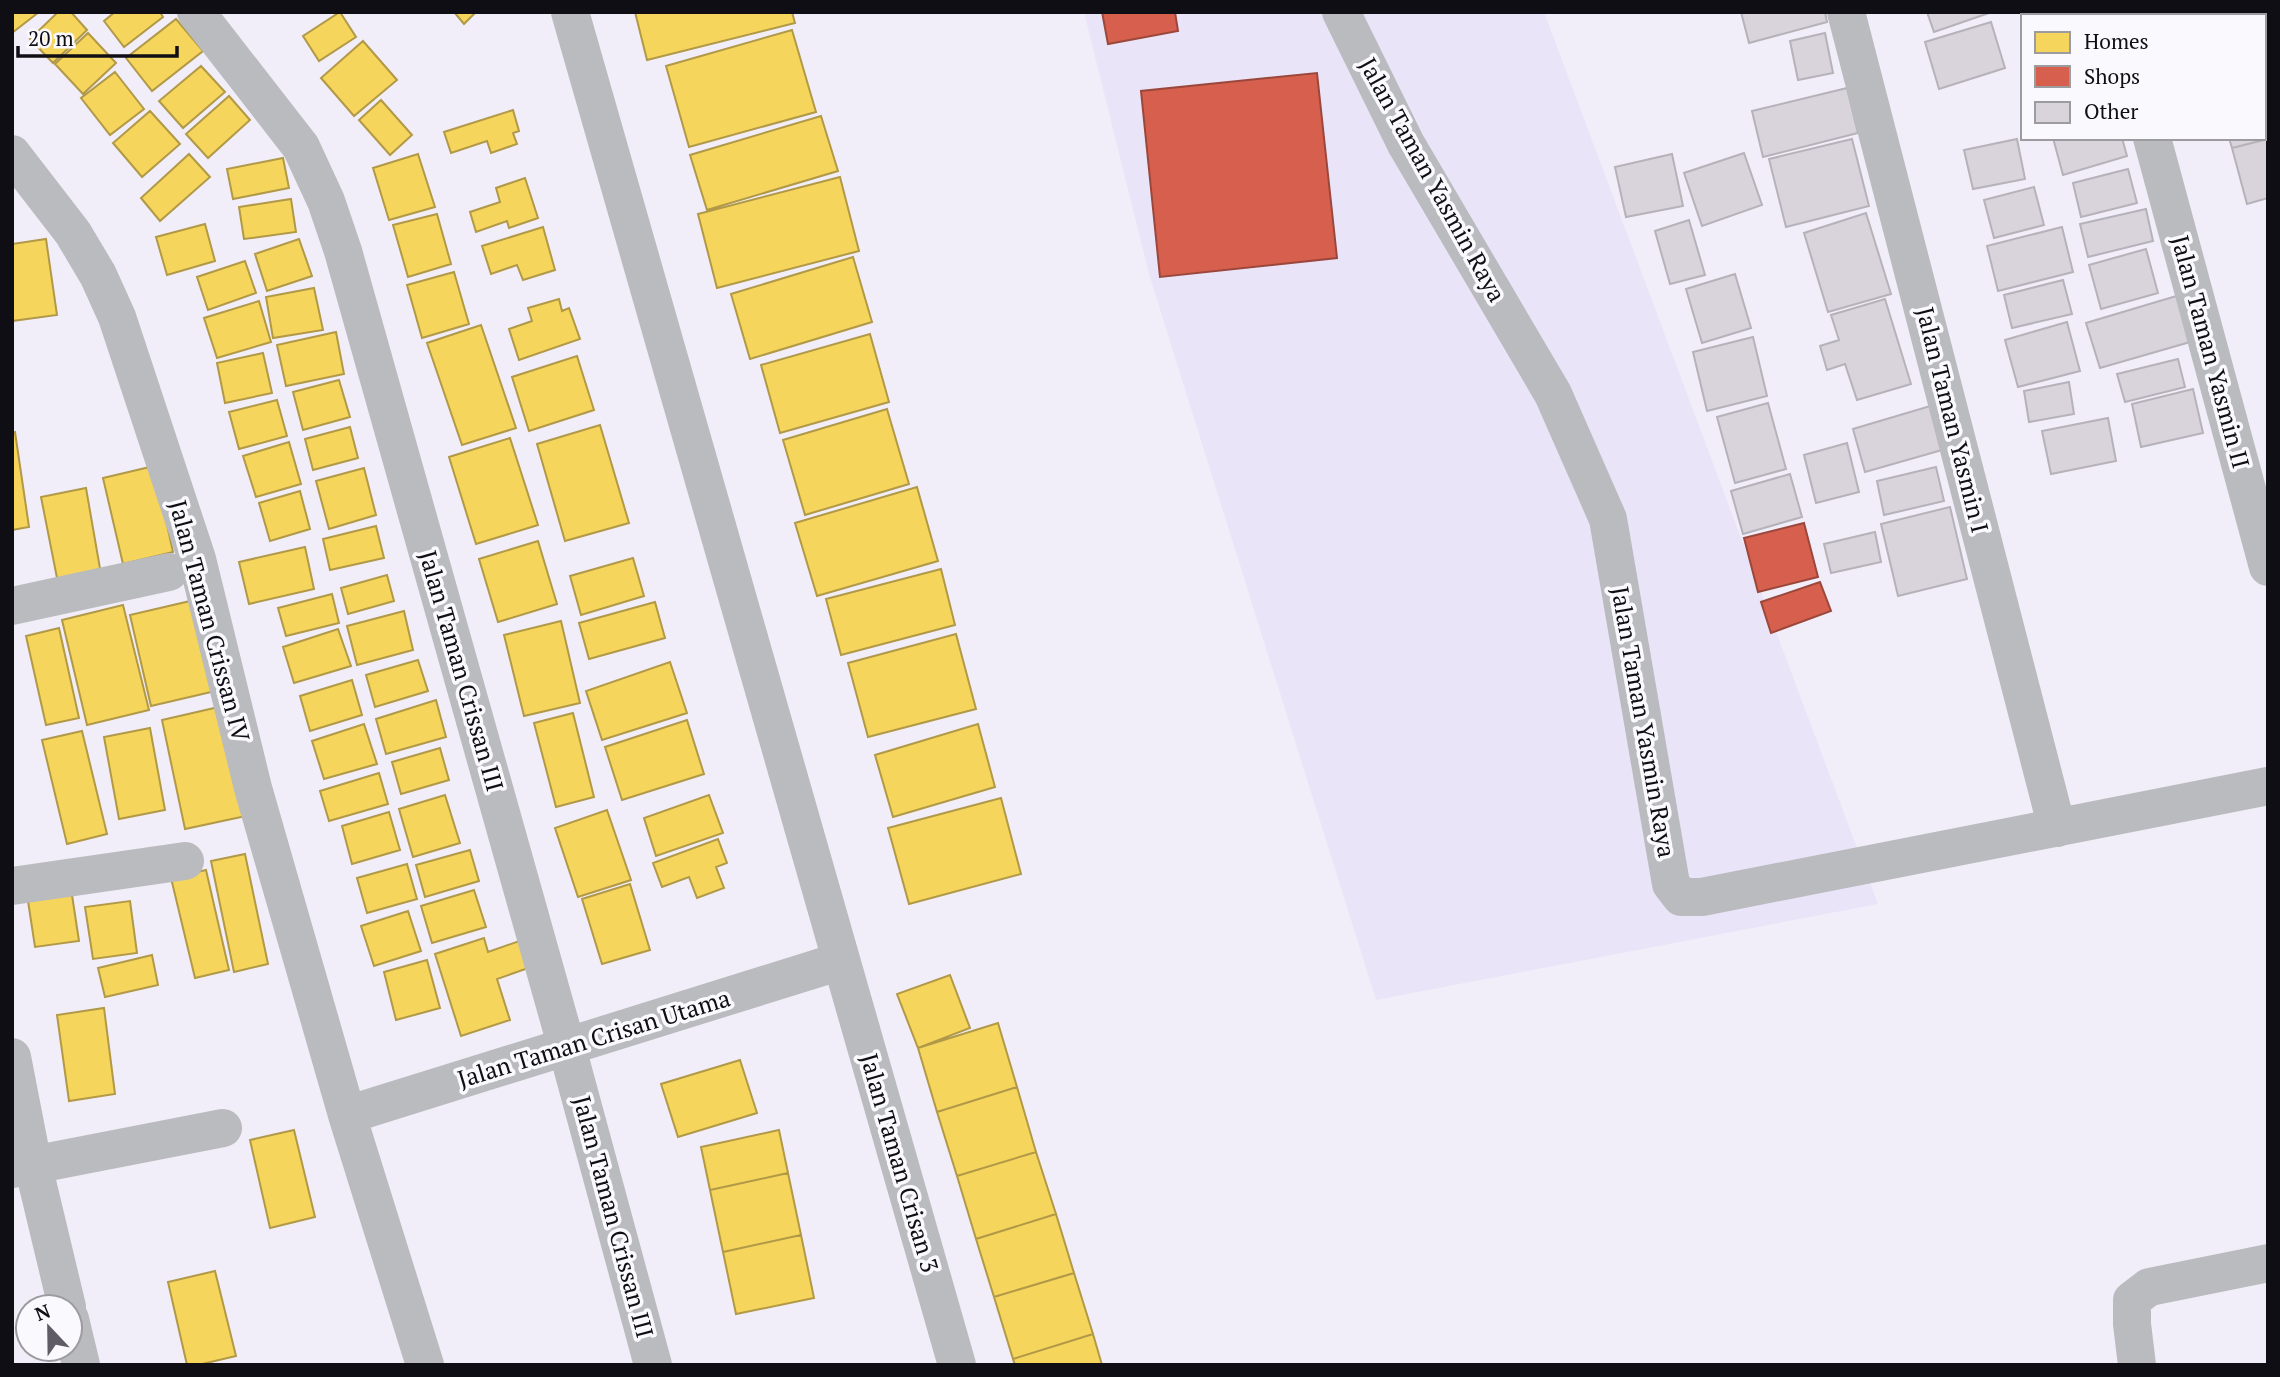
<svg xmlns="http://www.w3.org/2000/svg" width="2280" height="1377" font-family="'PT Serif',serif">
  <rect width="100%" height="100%" fill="#f1eef9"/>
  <path fill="#eae4f8" d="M 1084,12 L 1544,12 L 1878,904 L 1376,1000 L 1149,274 Z"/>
  <path fill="#f6d55c" stroke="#b19947" stroke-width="2" d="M 12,12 L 39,12 L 12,33 Z
    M 58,12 L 71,12 L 87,30 L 53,63 L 30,39 Z
    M 115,12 L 160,12 L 163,17 L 124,47 L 104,21 Z
    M 340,12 L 356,37 L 319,61 L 303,36 Z
    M 454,12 L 476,12 L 464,24 Z
    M 635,12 L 792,12 L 795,23 L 647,60 Z
    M 176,19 L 203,51 L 152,91 L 126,58 Z
    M 792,30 L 816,112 L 689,147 L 666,66 Z
    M 88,33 L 116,63 L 83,94 L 55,64 Z
    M 363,41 L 397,80 L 354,116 L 321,78 Z
    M 201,66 L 225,92 L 183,128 L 159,101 Z
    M 115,72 L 144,109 L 110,135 L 81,98 Z
    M 229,96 L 250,120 L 208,158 L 186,134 Z
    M 381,100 L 412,135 L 390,155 L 359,120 Z
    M 513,110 L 519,131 L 513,133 L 517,144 L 491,153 L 487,141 L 451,153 L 444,132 Z
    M 150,111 L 180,144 L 142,177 L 113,143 Z
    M 821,116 L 838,171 L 707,210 L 690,155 Z
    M 189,154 L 210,177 L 160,221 L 141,198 Z
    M 418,154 L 435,207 L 389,220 L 373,168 Z
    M 283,158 L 289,188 L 233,199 L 227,169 Z
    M 840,177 L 859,251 L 717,288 L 698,214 Z
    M 525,178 L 538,218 L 509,228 L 507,221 L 476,232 L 470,212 L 500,202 L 496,188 Z
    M 291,199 L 296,232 L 244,239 L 239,207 Z
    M 437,214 L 451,264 L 408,277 L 393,225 Z
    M 205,224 L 215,261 L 167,275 L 156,237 Z
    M 543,227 L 555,270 L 523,280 L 517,265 L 491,274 L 482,246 Z
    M 46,239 L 57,315 L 12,321 L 12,244 Z
    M 299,239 L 312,276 L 267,291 L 255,254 Z
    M 853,257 L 872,322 L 750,359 L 731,294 Z
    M 245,261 L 256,293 L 208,310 L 197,277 Z
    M 454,272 L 469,324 L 422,338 L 407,285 Z
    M 314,288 L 323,330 L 273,338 L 266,297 Z
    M 559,299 L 562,311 L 569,308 L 580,339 L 519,360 L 509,329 L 532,321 L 528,308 Z
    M 259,301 L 271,342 L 217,358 L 204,318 Z
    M 481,325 L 516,428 L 462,445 L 427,343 Z
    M 336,332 L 344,374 L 286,386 L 277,345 Z
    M 870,334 L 889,402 L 780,433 L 761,365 Z
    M 263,353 L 272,393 L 225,403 L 217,363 Z
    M 577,356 L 594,410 L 529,431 L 512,377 Z
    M 339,380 L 350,417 L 303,430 L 293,392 Z
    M 277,400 L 287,436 L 239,449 L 229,412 Z
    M 887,409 L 909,484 L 805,515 L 783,440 Z
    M 600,425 L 629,523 L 565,541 L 537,444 Z
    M 350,427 L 358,458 L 313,470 L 305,439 Z
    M 15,432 L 29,527 L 12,530 L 12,433 Z
    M 510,438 L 538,525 L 476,544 L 449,457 Z
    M 289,442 L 301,484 L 256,497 L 243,456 Z
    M 154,466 L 173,552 L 123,564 L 103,478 Z
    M 364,468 L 376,515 L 329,529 L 316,481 Z
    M 917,487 L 938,561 L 817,596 L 795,523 Z
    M 86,488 L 102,580 L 59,588 L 41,497 Z
    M 300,491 L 310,529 L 270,541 L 259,503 Z
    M 376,526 L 384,558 L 330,570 L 323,539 Z
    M 538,541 L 557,604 L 498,622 L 479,559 Z
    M 305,547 L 314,589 L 249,604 L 239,562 Z
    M 633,558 L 644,596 L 581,615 L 570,576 Z
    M 941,569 L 955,625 L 841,655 L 826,599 Z
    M 387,575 L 394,601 L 348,614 L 341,588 Z
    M 332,594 L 339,623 L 286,636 L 278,608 Z
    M 203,598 L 224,689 L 151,706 L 130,615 Z
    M 655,602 L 665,638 L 589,659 L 579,623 Z
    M 123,605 L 149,710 L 87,725 L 62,620 Z
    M 404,611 L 413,650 L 357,665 L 347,626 Z
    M 561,621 L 580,703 L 524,716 L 504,635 Z
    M 59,628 L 79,718 L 46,725 L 26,636 Z
    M 338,629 L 351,666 L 294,683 L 283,647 Z
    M 956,634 L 976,709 L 868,737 L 848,663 Z
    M 418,660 L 428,691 L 375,707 L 366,675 Z
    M 670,662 L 687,713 L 602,740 L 586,691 Z
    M 352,680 L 362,715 L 310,731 L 300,696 Z
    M 436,700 L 446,737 L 386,754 L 376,719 Z
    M 223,706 L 246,816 L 185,829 L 162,720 Z
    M 573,713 L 594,797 L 556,807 L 534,723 Z
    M 687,720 L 704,774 L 622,800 L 605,747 Z
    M 364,724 L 377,764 L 324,779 L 312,741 Z
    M 978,724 L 995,787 L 893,817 L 875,755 Z
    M 150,728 L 165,810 L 119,819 L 104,737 Z
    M 82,731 L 107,834 L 67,844 L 42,740 Z
    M 440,748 L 449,780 L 401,794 L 392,762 Z
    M 379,773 L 388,804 L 329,821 L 320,791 Z
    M 445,795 L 460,843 L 413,857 L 399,809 Z
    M 709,795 L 723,833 L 656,856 L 644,818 Z
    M 1001,798 L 1021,874 L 909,904 L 888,828 Z
    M 607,810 L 631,880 L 578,897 L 555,828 Z
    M 389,812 L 400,850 L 352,864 L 342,826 Z
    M 718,839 L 727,863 L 716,867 L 724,888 L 697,898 L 689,877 L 662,887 L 653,863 Z
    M 470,850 L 479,881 L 425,897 L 416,865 Z
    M 245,854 L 268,964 L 234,972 L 211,861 Z
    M 407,864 L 417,899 L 367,913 L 357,878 Z
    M 206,870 L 229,970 L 195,978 L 171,878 Z
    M 630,884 L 650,950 L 602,964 L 582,899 Z
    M 474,890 L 486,927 L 432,943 L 421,906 Z
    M 72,895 L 79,941 L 35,947 L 28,901 Z
    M 130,901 L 137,953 L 93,959 L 85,907 Z
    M 408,911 L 421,951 L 374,966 L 361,926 Z
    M 484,938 L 488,952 L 528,938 L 537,965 L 497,979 L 510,1020 L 461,1036 L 435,954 Z
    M 152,955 L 158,985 L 105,997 L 98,968 Z
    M 427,960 L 440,1008 L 396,1020 L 384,972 Z
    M 950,975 L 970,1028 L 918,1048 L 897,994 Z
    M 104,1008 L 115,1094 L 69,1101 L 57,1015 Z
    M 998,1023 L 1017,1087 L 937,1112 L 918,1048 Z
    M 740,1060 L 757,1113 L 678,1137 L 661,1084 Z
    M 1017,1087 L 1036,1152 L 957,1176 L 937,1112 Z
    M 294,1130 L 315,1217 L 270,1228 L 250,1140 Z
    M 779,1130 L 788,1173 L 710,1190 L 701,1147 Z
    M 1036,1152 L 1056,1214 L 976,1239 L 957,1176 Z
    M 788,1173 L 801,1235 L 723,1252 L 710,1190 Z
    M 1056,1214 L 1074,1273 L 994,1297 L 976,1239 Z
    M 801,1235 L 814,1298 L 736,1314 L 723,1252 Z
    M 215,1271 L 236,1356 L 198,1365 L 187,1365 L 168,1282 Z
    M 1074,1273 L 1093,1334 L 1013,1359 L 994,1297 Z
    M 1093,1334 L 1102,1365 L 1015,1365 L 1013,1359 Z"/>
  <path fill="#d6604d" stroke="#9b473c" stroke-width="2" d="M 1102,12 L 1175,12 L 1178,31 L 1108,44 Z
    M 1317,73 L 1337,258 L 1160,277 L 1141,91 Z
    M 1804,523 L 1818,577 L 1758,592 L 1744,538 Z
    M 1820,582 L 1831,611 L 1771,633 L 1761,602 Z"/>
  <path fill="#d9d4dc" stroke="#b6b2b9" stroke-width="2" d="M 1741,12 L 1825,12 L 1827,22 L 1749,43 Z
    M 1927,12 L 1992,12 L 1934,32 Z
    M 2202,12 L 2256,12 L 2257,16 L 2196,16 L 2195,14 Z
    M 1991,22 L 2005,68 L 1939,89 L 1925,42 Z
    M 1825,33 L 1833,73 L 1798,80 L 1790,41 Z
    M 2264,50 L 2266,50 L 2268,57 L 2268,90 L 2264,91 Z
    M 1847,88 L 1858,133 L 1763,157 L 1752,111 Z
    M 2268,90 L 2268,139 L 2232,148 L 2229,138 L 2264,138 L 2264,91 Z
    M 2053,138 L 2122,138 L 2127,156 L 2063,175 Z
    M 1852,139 L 1869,206 L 1786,227 L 1769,159 Z
    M 2017,139 L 2025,179 L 1973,189 L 1964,150 Z
    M 2268,139 L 2268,198 L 2247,204 L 2232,148 Z
    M 1744,153 L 1762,205 L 1702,226 L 1684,173 Z
    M 1672,154 L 1683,206 L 1626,217 L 1615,167 Z
    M 2128,169 L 2137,203 L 2081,217 L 2073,183 Z
    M 2034,187 L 2044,225 L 1994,238 L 1984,200 Z
    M 2146,209 L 2153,241 L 2088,257 L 2080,224 Z
    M 1866,213 L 1891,294 L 1828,312 L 1804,233 Z
    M 1689,220 L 1705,275 L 1670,284 L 1655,231 Z
    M 2062,227 L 2073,272 L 1998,291 L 1987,246 Z
    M 2146,249 L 2158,293 L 2101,309 L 2089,265 Z
    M 1735,274 L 1751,328 L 1702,343 L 1686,289 Z
    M 2063,280 L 2072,314 L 2012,328 L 2004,295 Z
    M 2183,294 L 2197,340 L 2100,368 L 2086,323 Z
    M 1885,299 L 1911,384 L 1857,400 L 1845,364 L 1827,370 L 1820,346 L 1839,340 L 1831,315 Z
    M 2067,322 L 2080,371 L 2018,387 L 2005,340 Z
    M 1753,337 L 1767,396 L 1707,411 L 1693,352 Z
    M 2178,359 L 2185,387 L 2125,402 L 2117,374 Z
    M 2069,382 L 2074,414 L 2029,422 L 2024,391 Z
    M 2193,389 L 2203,433 L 2141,447 L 2132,404 Z
    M 1768,403 L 1786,469 L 1735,483 L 1717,417 Z
    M 1937,404 L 1949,448 L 1865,472 L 1853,429 Z
    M 2108,418 L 2116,461 L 2051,474 L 2042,431 Z
    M 1847,443 L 1859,492 L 1816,503 L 1804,455 Z
    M 1936,467 L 1944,501 L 1884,515 L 1877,481 Z
    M 1790,474 L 1802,517 L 1743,534 L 1731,491 Z
    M 1950,507 L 1967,579 L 1898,596 L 1881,524 Z
    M 1875,532 L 1881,562 L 1831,573 L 1824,544 Z"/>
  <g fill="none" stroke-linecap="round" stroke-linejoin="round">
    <path stroke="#babbbf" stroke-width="38" d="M 196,12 L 301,147 L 326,201 L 343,251 L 567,1048 L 653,1365
      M 570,12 L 957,1365
      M 1341,12 L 1406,144 L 1553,394 L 1608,519 L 1671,884 L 1681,897 L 1702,897 L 2268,786
      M 1846,12 L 2057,828
      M 2118,12 L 2118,16
      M 2152,138 L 2268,567
      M 12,154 L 73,233 L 98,275 L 117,317 L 197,559 L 253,788 L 347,1115 L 425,1365
      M 12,606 L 169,572
      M 12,886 L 185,861
      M 12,1057 L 33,1165 L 67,1307
      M 347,1115 L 841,961
      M 12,1169 L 223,1128
      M 70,1319 L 81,1365
      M 2137,1365 L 2132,1324 L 2132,1300 L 2149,1287 L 2268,1263"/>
  </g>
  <g text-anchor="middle" stroke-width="7" stroke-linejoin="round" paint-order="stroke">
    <g font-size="24" fill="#100e15" stroke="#faf9fd">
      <text transform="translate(1432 180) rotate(61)" y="8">Jalan Taman Yasmin Raya</text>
      <text transform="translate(2210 352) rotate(75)" y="8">Jalan Taman Yasmin II</text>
      <text transform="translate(1952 420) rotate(76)" y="8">Jalan Taman Yasmin I</text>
      <text transform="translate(209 621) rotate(75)" y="8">Jalan Taman Crissan IV</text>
      <text transform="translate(461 671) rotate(74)" y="8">Jalan Taman Crissan III</text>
      <text transform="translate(1643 722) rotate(80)" y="8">Jalan Taman Yasmin Raya</text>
      <text transform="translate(594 1039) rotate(-17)" y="8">Jalan Taman Crisan Utama</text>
      <text transform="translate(899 1163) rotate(74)" y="8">Jalan Taman Crisan 3</text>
      <text transform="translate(613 1217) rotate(75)" y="8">Jalan Taman Crissan III</text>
    </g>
  </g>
  <rect width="2280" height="1377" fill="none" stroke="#100e15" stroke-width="28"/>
  <rect x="2021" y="14" width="245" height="126" fill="#faf9fd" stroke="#9c9ba0" stroke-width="2"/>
  <rect x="2035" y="32" width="35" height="21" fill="#f6d55c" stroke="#9c9ba0" stroke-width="2"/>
  <text x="2084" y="49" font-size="21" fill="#100e15">Homes</text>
  <rect x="2035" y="66" width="35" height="21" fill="#d6604d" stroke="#9c9ba0" stroke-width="2"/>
  <text x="2084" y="84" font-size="21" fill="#100e15">Shops</text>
  <rect x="2035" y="102" width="35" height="21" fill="#d9d4dc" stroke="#9c9ba0" stroke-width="2"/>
  <text x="2084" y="119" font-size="21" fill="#100e15">Other</text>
  <g transform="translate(49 1328) rotate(338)"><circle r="33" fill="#faf9fd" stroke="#9c9ba0" stroke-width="2"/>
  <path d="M0-5L12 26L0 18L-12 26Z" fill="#5f5c65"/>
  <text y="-10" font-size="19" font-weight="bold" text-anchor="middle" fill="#100e15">N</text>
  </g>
  <path d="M18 46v10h159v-10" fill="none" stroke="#100e15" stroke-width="3.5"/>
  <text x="28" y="46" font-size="21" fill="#100e15" stroke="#faf9fd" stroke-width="5" paint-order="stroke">20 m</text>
</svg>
